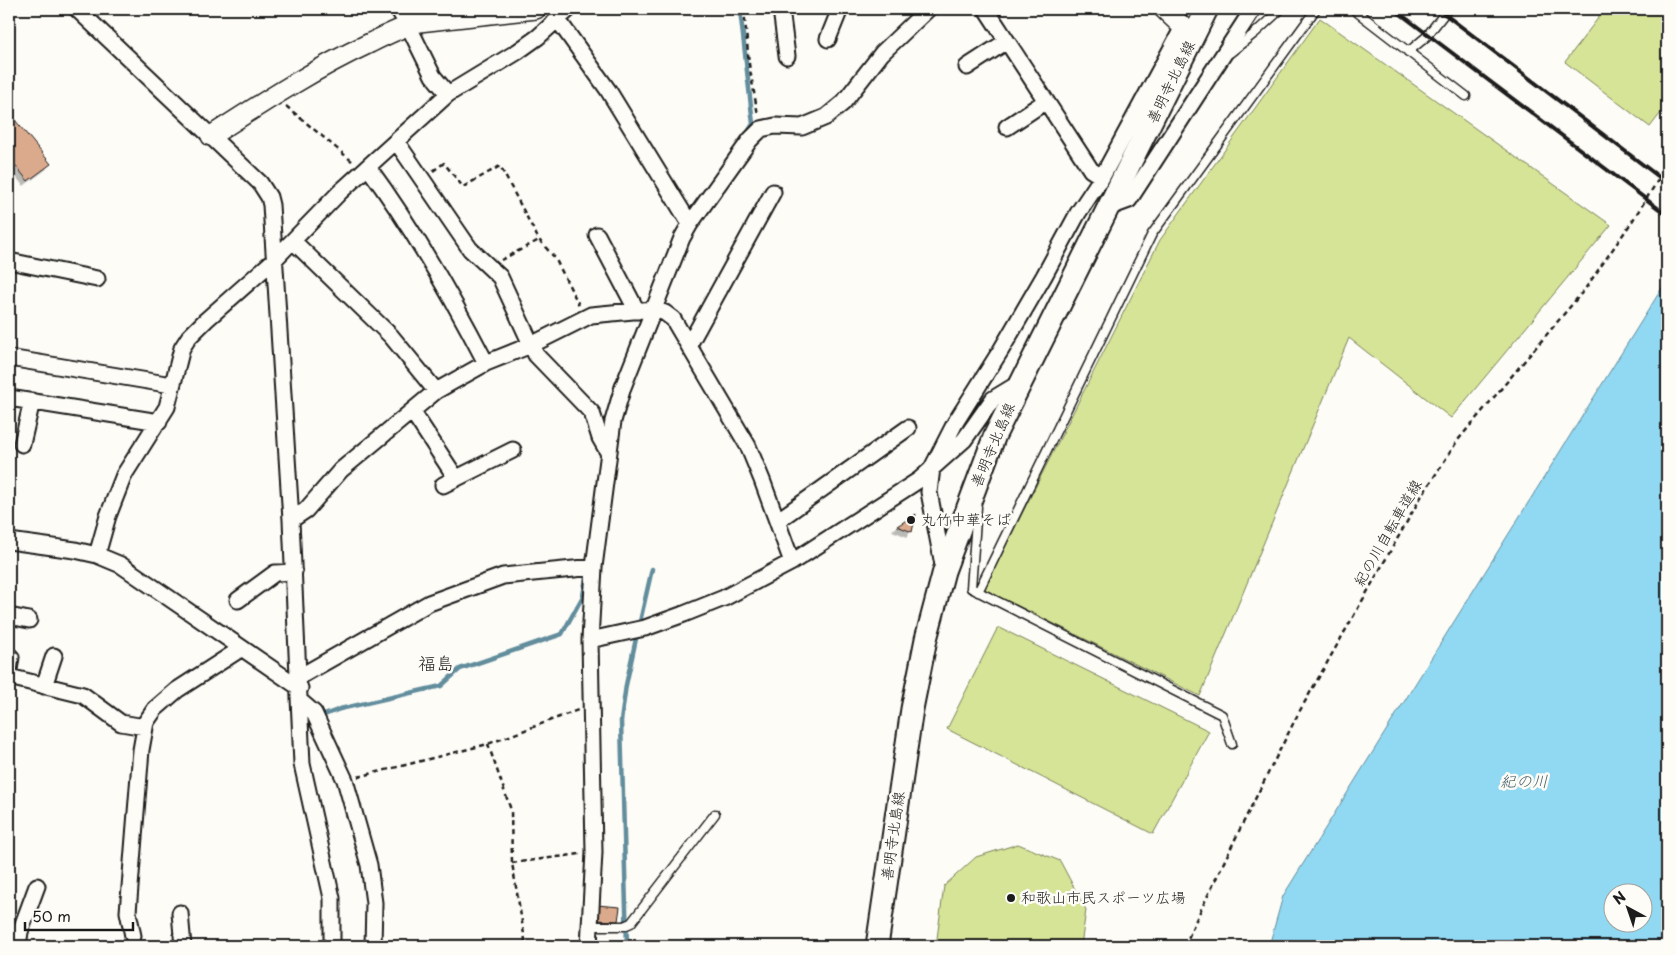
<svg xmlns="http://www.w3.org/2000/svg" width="1676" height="955" font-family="'Playpen Sans','Klee One',sans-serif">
  <defs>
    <filter id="shadow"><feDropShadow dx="-4.5" dy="4.5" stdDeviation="0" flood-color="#0004"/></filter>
  </defs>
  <rect width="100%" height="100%" fill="#fdfcf7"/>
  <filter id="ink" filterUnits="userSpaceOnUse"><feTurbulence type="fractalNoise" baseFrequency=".02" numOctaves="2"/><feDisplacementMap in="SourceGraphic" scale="10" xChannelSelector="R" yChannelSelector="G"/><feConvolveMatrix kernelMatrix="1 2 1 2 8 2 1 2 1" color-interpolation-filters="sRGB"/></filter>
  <g filter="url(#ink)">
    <path fill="#d6e497" stroke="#79805a" d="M 1605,9 L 1667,9 L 1667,105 L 1650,127 L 1565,62 Z
      M 1320,18 L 1611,225 L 1451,418 L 1349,338 L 1200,696 L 984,589 L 1160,240 Z
      M 998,627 L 1209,731 L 1153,834 L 947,729 Z
      M 1018,844 L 1060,861 L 1086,910 L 1081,946 L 936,946 L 944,886 L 976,857 Z"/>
    <path fill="#91d8f2" stroke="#628d9c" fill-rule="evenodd" d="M 1667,280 L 1667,946 L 1269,946 L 1283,896 ZM 1614,892 L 1644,892 L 1644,922 L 1614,922 Z"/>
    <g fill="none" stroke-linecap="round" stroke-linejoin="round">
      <path stroke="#628d9c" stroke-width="4.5" d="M 740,9 L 753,124 L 746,135
        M 639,626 L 652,569
        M 319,717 L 340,709 L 441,686 L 460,669 L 562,634 L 583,596 L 587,572
        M 627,946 L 621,721 L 626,685 L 637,634"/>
    </g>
    <path fill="#dbaa8d" stroke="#1c1c1c" filter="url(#shadow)" d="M 15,120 L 51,164 L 28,181 L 9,158 L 9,124 Z
      M 916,514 L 912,532 L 897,526 Z
      M 597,905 L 620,907 L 618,921 L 596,920 Z"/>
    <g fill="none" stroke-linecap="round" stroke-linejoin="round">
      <g stroke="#1c1c1c" stroke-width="11">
        <path id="service" d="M 1353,9 L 1466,96
          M 1408,52 L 1426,37 L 1448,9
          M 1230,53 L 1255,33 L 1281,9
          M 977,507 L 971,588 L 1222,715 L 1232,744
          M 978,592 L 1152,234 L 1316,9
          M 590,926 L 624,926 L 631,923 L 715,814"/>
      </g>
      <g stroke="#1c1c1c" stroke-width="19">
        <path id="minor" d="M 77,9 L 260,183 L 269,197 L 271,205 L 291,520 L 302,764 L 332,898 L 332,946
          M 398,9 L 408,25 L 433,76 L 448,94
          M 781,9 L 787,56
          M 986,9 L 1091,170 L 1102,177
          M 558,20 L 608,90 L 690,224
          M 828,39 L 840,9
          M 967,67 L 1007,41
          M 1007,127 L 1046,101
          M 396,141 L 470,249 L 500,277 L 536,355 L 592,413 L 600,438 L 608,452
          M 368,167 C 413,228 451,295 486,363
          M 1110,207 L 1129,200 L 1253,9
          M 597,235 L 637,311
          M 293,241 L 391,336 L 436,391
          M 9,261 L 97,279
          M 689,345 L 773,192
          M 9,358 L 172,385
          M 9,398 L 159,422
          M 412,411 L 456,478
          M 22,444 L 32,401
          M 443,485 L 513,450
          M 291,520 L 306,510 L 341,470 L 436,391 L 486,363 L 531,345 L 591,315 L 654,309 L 665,313 L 673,319 L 748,446 L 762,480 L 792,562
          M 777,521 L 908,428
          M 9,541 L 75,550 L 97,555 L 121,565 L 300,688
          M 97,555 L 108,516 L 124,475 L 167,407 L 182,348 L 189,337 L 206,320 L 274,260 L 340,192 L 448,94 L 517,52 L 538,37 L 569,9
          M 944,570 L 929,492 L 932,468 L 955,423 L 1001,350 L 1044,276 L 1078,213 L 1102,177 L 1183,27
          M 238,600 L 275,573 L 294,572
          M 9,616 L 29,620
          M 590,640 L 594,567 L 613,421 L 623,387 L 682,238 L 690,224 L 750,140 L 761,129 L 775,126 L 802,127 L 826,117 L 843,103 L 882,53 L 928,9
          M 9,670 L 11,657
          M 9,677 L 83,695 L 121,723 L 145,727
          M 299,677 L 429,603 L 503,576 L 594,567
          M 44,686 L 54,656
          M 300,701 L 314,713 L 345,780 L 369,865 L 374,903 L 373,946
          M 180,913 L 183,946
          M 133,936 L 128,912 L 141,750 L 146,722 L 155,709 L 177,690 L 242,648
          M 18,946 L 20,932 L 37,886
          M 589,946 L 594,852 L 590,640 L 645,628 L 684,614 L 724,598 L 792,562 L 919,480 L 964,440 L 993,399 L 1021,382"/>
      </g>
      <g stroke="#1c1c1c" stroke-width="22">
        <path id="tertiary" d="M 1164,9 L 1183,27 L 1195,32
          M 211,136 C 262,103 314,69 370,43 C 386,35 402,27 419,22 L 536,9"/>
      </g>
      <g stroke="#1c1c1c" stroke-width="25">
        <path id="secondary" d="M 877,946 L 912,709 L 926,639 L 944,571 L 995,435 L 1207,9"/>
      </g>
      <path stroke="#1c1c1c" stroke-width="2.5" stroke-dasharray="5 4" stroke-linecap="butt" d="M 744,9 L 749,64 L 758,115
        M 286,106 L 353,162
        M 433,171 L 444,163 L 463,187 L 500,166 L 539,240 L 555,258 L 579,305
        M 501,260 L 539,240
        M 488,744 L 511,810 L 512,863 L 526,946
        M 358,777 L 488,744 L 578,710
        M 512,863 L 580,854
        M 1185,946 L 1194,924 L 1240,829 L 1298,714 L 1421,497 L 1458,440 L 1585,289 L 1631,223 L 1667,166"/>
      <use href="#service" stroke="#fdfcf7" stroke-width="8"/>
      <use href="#minor" stroke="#fdfcf7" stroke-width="15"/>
      <use href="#tertiary" stroke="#fdfcf7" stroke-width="19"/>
      <use href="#secondary" stroke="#fdfcf7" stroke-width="21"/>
      <path stroke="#1c1c1c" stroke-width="4" d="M 1394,9 L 1667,215
        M 1438,9 L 1667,183"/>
    </g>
  </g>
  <g fill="#1c1c1c" stroke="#fdfcf7" stroke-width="2">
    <circle cx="911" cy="520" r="5"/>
    <circle cx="1011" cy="898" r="5"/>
  </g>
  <g text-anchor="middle" stroke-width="5" stroke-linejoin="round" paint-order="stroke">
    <g font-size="15" fill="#1c1c1c" stroke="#fdfcf7">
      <text transform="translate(1171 82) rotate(-64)" y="5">善明寺北島線</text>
      <text transform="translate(993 445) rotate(-67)" y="5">善明寺北島線</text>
      <text transform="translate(1388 533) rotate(-60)" y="5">紀の川自転車道線</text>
      <text transform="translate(893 836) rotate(-82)" y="5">善明寺北島線</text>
    </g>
    <g font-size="15" fill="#1c1c1c" stroke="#fdfcf7" text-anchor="start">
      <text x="921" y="525">丸竹中華そば</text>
      <text x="1021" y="903">和歌山市民スポーツ広場</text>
    </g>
    <g font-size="16" font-style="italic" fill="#455e67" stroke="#fdfcf7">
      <text x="1524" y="787">紀の川</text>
    </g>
    <g font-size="18" fill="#1c1c1c" stroke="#fdfcf7">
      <text x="436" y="670">福島</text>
    </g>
  </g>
  <rect width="1676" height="955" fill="none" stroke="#fdfcf7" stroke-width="30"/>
  <rect x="15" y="15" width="1646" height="925" fill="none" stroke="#1c1c1c" stroke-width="2" filter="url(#ink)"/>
  <g transform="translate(1628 908) rotate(320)"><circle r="24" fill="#fdfcf7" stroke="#a3a29f"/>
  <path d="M0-4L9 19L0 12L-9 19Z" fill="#1c1c1c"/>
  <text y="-8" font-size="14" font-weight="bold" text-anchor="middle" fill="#1c1c1c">N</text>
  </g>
  <path d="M25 922v8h108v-8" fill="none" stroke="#1c1c1c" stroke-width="2.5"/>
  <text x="32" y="922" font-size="15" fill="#1c1c1c" stroke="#fdfcf7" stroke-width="4" paint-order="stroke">50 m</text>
</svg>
